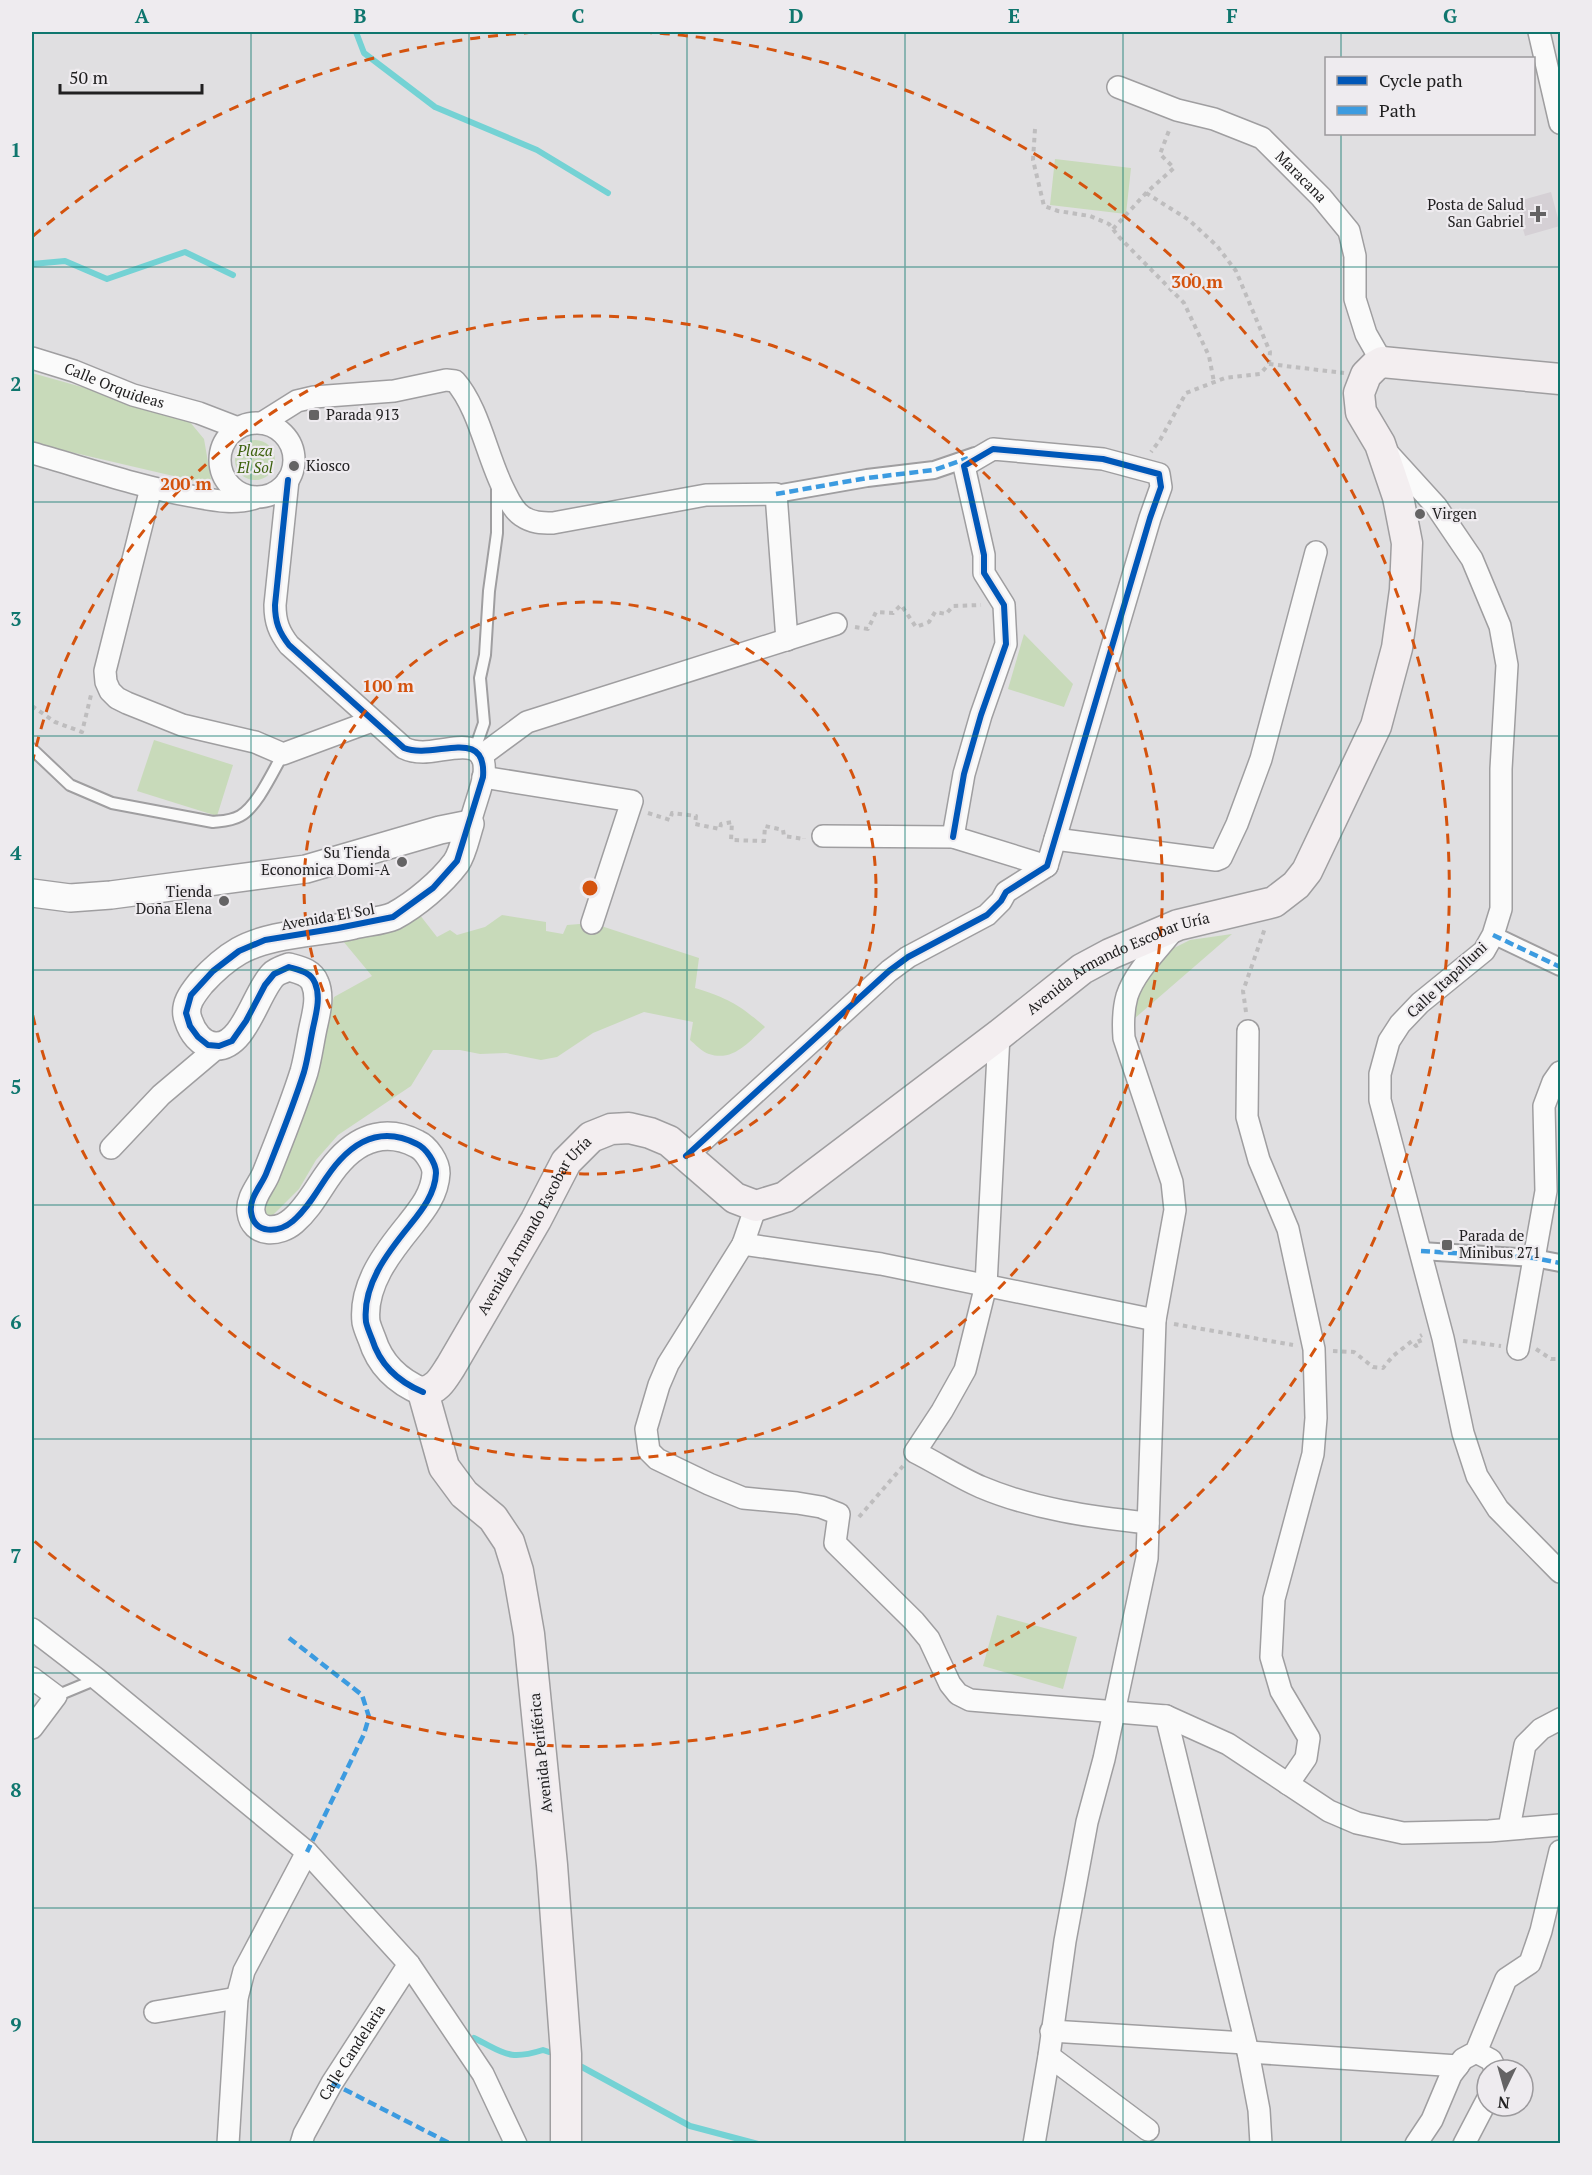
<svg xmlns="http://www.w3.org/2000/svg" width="1592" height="2175" font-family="'PT Serif',serif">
  <rect width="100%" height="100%" fill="#e0dfe1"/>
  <path fill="#d5d0d5" d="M 1551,192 L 1560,226 L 1525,236 L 1515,202 Z"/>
  <path fill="#c8daba" d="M 1055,159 L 1131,168 L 1126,214 L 1050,205 Z
    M 32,373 L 185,416 L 204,439 L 212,485 L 32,443 Z
    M235 460a20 20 0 1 1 40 0a20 20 0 1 1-40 0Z
    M 1024,634 L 1073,684 L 1064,707 L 1008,689 Z
    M 154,740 L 233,765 L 217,816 L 137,791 Z
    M 416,910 L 437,937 L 450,930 L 457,935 L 485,927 L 502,915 L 546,922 L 546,931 L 563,934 L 567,925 L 592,923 L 699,958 L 695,988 C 727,998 739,1004 765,1027 C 749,1042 733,1062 709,1054 C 702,1052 695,1044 690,1040 L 693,1022 L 644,1012 L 593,1033 L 557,1057 L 541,1060 L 506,1053 L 480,1054 L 460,1050 L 433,1050 L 411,1086 L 338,1135 L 316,1160 L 299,1189 L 269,1219 L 259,1208 L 318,1055 L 334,997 L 372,976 L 338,935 Z
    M 1232,934 L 1112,1038 L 1116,997 L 1146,962 L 1190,940 Z
    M 997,1615 L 1077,1637 L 1063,1689 L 983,1666 Z"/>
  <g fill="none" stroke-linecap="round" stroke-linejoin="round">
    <path stroke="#74d2d4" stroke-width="6" d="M 356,32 L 364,53 L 435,107 L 537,150 L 608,193
      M 32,264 L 65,261 L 107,279 L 185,252 L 233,275
      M 474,2038 C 505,2053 508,2061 543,2050 L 549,2052
      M 582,2067 L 690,2126 L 758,2144"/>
    <g stroke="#9f9ea0" stroke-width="14">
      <path id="service" d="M 32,749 L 70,785 L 112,803 L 213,822 C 222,821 231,821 240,816 C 257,807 273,771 283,754
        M 475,749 L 484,723 L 480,678 L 485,655 L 489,591 L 497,533 L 497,487
        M 56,1696 L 97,1679"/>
    </g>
    <g stroke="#9f9ea0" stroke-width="20">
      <path id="pedestrian" d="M 776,494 L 867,478 L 934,470 L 975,456
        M 1493,935 L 1560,967
        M 1421,1251 L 1534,1258 L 1560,1263"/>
    </g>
    <g stroke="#9f9ea0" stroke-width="24">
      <g id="minor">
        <path d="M 1539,32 L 1560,123"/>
        <path id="s1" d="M 1118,87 L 1177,110 L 1214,119 L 1262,138 L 1321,197 L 1349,231 L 1355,256 L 1355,299 L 1366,334 L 1382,362"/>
        <path id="s2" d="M 32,358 L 74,371 L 133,395 L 199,413 L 238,428"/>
        <circle cx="257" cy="460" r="37"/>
        <path d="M 262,423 L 297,401 L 314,397 L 394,391 L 446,380 L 455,381 C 479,408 487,457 504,490 C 509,500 513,510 522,516 C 532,523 542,523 553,523 L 706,495 L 776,494 L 787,640"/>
        <path d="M 1386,451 L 1436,506 L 1472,559 L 1500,626 L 1507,665 L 1501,769 L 1501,909 L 1493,935 L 1484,951 L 1420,1003 L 1400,1024 L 1389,1041 L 1380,1074 L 1380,1100 L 1443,1338 L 1463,1433 L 1477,1476 L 1498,1509 L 1560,1572"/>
        <path d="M 32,453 C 85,468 137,486 191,496 C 213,500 233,505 255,498"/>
        <path d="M 288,480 L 275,605 C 275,622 279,632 289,645 L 404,748 C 410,751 416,752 423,752 C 446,752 488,733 484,774 C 482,788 473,809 470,824"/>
        <path d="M 151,488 L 105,671 L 106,682 L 110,691 L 117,698 L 127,703 L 182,725 L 255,742 L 283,754 L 372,721"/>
        <path d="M 481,756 L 527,722 L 836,624"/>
        <path d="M 483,777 L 632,801 L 592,923"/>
        <path d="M 823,836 L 953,837 L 1047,866"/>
        <path d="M 1055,839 L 1216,860 L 1221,858 L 1237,824 L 1261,759 L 1316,552"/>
        <path d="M 1248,1031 L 1247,1117 L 1259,1160 L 1288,1229 L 1314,1349 L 1316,1418 L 1313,1454 L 1274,1599 L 1271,1657 L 1281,1691 L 1309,1738 L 1306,1758 L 1288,1784"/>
        <path d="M 999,1035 L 986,1285 L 965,1370 L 942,1411 L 915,1452 C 937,1463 958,1477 981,1487 C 1033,1509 1091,1517 1148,1523"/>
        <path d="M 111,1148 L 161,1095 L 219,1046"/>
        <path d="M 686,1156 L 889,971 L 908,957 L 987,915 L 1001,901 L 1006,892 L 1047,866 L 1150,518 L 1161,487 L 1159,474 L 1103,459 L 993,449 L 964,466 L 984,555 L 984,573 L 1004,605 L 1006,644 L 981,715 L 964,774 L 953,837"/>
        <path d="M 756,1206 L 743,1244 L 668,1364 L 659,1385 L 646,1429 L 649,1451 L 657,1459 L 709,1484 L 743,1498 L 797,1503 L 821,1507 L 839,1514 L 835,1543 L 914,1621 L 929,1639 L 950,1684 L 958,1694 L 970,1700 L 1166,1716 L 1228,1744 L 1329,1811 L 1357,1823 L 1403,1833 L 1489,1831 L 1560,1825"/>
        <path d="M 743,1244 L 881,1264 L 1155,1320"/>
        <path d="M 1518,1349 L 1546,1191 L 1544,1106 L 1553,1082 L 1560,1072"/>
        <path d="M 32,1629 L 97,1679 L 307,1852 L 409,1964 L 483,2074 L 516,2144"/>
        <path d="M 32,1678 L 56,1696 L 32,1728"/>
        <path d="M 1166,1716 L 1248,2052 L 1259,2110 L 1261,2144"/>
        <path d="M 1509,1828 L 1525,1745 L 1541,1729 L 1560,1719"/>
        <path d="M 155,2012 L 237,1998"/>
        <path d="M 1051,2031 L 1245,2043"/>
        <path d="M 1248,2052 L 1458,2066"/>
        <path d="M 1476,2052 L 1491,2060 L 1496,2070"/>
        <path d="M 1049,2056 L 1148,2130"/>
        <path d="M 228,2144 L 237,1998 L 244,1971 L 307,1852"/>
        <path id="s3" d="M 301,2144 L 304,2134 L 332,2083 L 409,1964"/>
        <path d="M 1034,2144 L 1049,2056 L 1065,1941 L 1087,1822 L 1104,1759 L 1147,1558 L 1155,1320 L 1175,1210 L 1172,1182 L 1124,1038 C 1123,1024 1123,1010 1127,996 C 1135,971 1160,948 1176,927"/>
        <path d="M 1416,2144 L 1432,2120 L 1451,2075 L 1463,2059 L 1476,2052 L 1506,1979 L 1530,1963 L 1541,1931 L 1560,1851"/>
        <path d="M 1464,2144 L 1487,2100"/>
      </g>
    </g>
    <g stroke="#9f9ea0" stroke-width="30">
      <path id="tertiary" d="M 32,893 L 70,898 L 111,895 L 306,869 L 440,830 L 470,824 C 466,836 463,853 456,863 C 441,883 416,904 394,916 C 383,921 366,922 354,925 C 318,933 271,933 239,951 C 225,959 212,971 201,983 C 193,993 183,1005 188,1019 C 192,1032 201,1045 215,1046 C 244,1048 256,992 273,975 C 277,971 284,969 289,967 C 299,970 311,972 315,983 C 321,997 316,1014 313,1028 C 310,1042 308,1058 304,1072 C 293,1107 279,1141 266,1174 C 261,1186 249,1198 251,1212 C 254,1235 279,1233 293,1221 C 313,1204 322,1179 340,1160 C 362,1136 388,1129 417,1144 C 426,1148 436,1163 436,1173 C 435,1194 422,1210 410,1225 C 388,1252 362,1285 366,1322 C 367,1327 370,1334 372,1339 C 380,1365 399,1382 423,1392"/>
    </g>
    <g stroke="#9f9ea0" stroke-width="33">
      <g id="secondary">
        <path id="s4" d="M 566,2144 L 566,2054 L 552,1865 L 529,1634 L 518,1571 L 509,1542 L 493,1518 L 464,1494 L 444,1467 L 423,1392 C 438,1389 443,1378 451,1366 L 536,1220 L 566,1162 L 591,1137 L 611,1129 L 629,1128 L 650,1133 L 669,1141 L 735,1198 L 756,1206 L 785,1197 L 999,1035 L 1082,969 L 1110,954 L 1178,925 L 1274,902 L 1296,885 L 1307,871 L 1376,726 L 1397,648 L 1405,590 L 1407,543 L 1398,497 L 1380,444 L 1361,412 L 1359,393 L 1366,375 L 1375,366 L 1382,362 L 1560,379"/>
      </g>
    </g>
    <path stroke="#bebdbe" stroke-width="4" stroke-dasharray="4.5 4.5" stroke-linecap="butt" d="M 1035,129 L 1033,160 L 1044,206 L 1058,211 L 1090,216 L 1109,224 L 1119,237 L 1184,303 L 1209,356 L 1214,382
      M 1146,193 L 1189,220 L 1217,246 L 1236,271 L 1270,352 L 1269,364 L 1260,374 L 1225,378 L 1186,393 L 1160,440 L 1151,452
      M 1113,229 L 1146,193 L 1174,168 L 1160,154 L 1170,128
      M 1269,364 L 1344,373
      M 855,627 L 868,629 L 876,612 L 893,613 L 901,605 L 916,627 L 929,622 L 935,612 L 946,614 L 953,606 L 981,605
      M 32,706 L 55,722 L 82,732 L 91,695
      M 648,813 L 670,820 L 672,813 L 696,816 L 695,824 L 720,829 L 721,824 L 732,822 L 731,840 L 764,841 L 765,826 L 783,830 L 784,836 L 804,839 L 804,838
      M 1246,1012 L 1243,991 L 1265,928
      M 1174,1324 L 1293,1345
      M 1463,1341 L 1501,1346
      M 1536,1349 L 1551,1359 L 1560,1359
      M 1333,1351 L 1354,1352 L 1373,1367 L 1383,1368 L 1393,1356 L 1412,1341 L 1416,1346 L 1421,1344 L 1418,1337 L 1422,1335
      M 859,1517 L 903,1466"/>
    <use href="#service" stroke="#fafafa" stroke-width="10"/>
    <use href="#pedestrian" stroke="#fafafa" stroke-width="16"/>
    <use href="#minor" stroke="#fafafa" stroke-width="21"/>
    <use href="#tertiary" stroke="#fafafa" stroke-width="27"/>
    <use href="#secondary" stroke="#f3eef0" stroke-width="30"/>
    <path stroke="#3c9be0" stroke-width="4.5" stroke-dasharray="9 4.5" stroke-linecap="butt" d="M 776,494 L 867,478 L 934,470 L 968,458
      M 1493,935 L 1560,967
      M 1421,1251 L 1534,1258 L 1560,1263
      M 289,1638 L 362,1695 L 369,1717 L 364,1734 L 307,1852
      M 332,2083 L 451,2144"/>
    <g stroke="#eeebef" stroke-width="10">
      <path id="cycleway" d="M 288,480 L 275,605 C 275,622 279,632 289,645 L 404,748 C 434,760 487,725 483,777 L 457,861 L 433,888 L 393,917 L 338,928 L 265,940 L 239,951 L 213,971 L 191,995 L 186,1013 L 190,1026 L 198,1037 L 208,1045 L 219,1046 L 232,1041 L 246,1021 L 265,985 L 274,974 L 289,967 C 299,970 311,972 315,983 C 321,997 316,1014 313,1028 C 310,1042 308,1058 304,1072 C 293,1107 279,1141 266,1174 C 261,1186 249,1198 251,1212 C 254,1235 279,1233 293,1221 C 313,1204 322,1179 340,1160 C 362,1136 388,1129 417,1144 C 426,1148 436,1163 436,1173 C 435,1194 422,1210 410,1225 C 388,1252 362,1285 366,1322 C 367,1327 370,1334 372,1339 C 380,1365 399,1382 423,1392
        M 686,1156 L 889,971 L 908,957 L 987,915 L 1001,901 L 1006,892 L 1047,866 L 1150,518 L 1161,487 L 1159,474 L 1103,459 L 993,449 L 964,466 L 984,555 L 984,573 L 1004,605 L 1006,644 L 981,715 L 964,774 L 953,837"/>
    </g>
    <use href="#cycleway" stroke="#0057b8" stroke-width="6"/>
  </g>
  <path fill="none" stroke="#0f766e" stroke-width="1.5" stroke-opacity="0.55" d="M 251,32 L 251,2144M 469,32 L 469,2144M 687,32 L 687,2144M 905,32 L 905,2144M 1123,32 L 1123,2144M 1341,32 L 1341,58M 1341,134 L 1341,2144M 32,267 L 1560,267M 32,502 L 1560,502M 32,736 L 1560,736M 32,970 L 1560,970M 32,1205 L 1560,1205M 32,1439 L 1560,1439M 32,1673 L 1560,1673M 32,1908 L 1560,1908"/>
  <g fill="none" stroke="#d4530e" stroke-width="3" stroke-dasharray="10 8">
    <circle cx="590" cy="888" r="286"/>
    <path d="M32 764A572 572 0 1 1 32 1012"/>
    <path d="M33 236A858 858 0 0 1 538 32M642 32A858 858 0 1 1 33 1540"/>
  </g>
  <g fill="#646364" stroke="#eeebef" stroke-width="2">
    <path d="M1535 205h6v6h6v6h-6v6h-6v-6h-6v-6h6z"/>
    <rect x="308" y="409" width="12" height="12" rx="3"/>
    <circle cx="294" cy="466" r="6"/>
    <circle cx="1420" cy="514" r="6"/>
    <circle cx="402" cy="862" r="6"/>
    <circle cx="224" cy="901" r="6"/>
    <rect x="1441" y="1239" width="12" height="12" rx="3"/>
  </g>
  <g text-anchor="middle" stroke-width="4.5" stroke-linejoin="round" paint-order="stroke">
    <g font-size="15" fill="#212021" stroke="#eeebef">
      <text dy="5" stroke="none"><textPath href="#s1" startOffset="208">Maracana</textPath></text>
      <text dy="5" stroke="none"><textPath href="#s2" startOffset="87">Calle Orquideas</textPath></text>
      <text transform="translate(328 917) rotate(-10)" y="5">Avenida El Sol</text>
      <text dy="5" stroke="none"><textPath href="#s4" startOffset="1724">Avenida Armando Escobar Uría</textPath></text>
      <text transform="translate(1447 980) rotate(-43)" y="5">Calle Itapalluni</text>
      <text dy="5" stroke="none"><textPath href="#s4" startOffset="987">Avenida Armando Escobar Uría</textPath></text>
      <text transform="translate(541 1753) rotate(-96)" y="5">Avenida Periférica</text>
      <text dy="5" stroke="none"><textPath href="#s3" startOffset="105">Calle Candelaria</textPath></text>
    </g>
    <g font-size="15" fill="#212021" stroke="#eeebef" text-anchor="start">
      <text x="1524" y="210" text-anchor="end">Posta de Salud<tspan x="1524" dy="17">San Gabriel</tspan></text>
      <text x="326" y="420">Parada 913</text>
      <text x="306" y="471">Kiosco</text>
      <text x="1432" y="519">Virgen</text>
      <text x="390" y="858" text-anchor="end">Su Tienda<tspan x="390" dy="17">Economica Domi-A</tspan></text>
      <text x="212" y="897" text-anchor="end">Tienda<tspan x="212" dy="17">Doña Elena</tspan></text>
      <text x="1459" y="1241">Parada de<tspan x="1459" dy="17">Minibus 271</tspan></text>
    </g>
    <g font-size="15" font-style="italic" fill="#3e620e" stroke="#eeebef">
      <text x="255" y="456">Plaza<tspan x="255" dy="17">El Sol</tspan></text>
    </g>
  </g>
  <circle cx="590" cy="888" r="9" fill="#d4530e" stroke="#eeebef" stroke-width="3"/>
  <g font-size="18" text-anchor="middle" font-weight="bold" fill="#d4530e" stroke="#eeebef" stroke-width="4.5" stroke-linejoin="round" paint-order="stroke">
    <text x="1197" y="288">300 m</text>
    <text x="186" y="490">200 m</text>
    <text x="388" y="692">100 m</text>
  </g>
  <rect width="1592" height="2175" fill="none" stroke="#eeebef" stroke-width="66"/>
  <rect x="1325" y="57" width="210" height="78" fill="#eeebef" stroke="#9c9a9d" stroke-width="1.5"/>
  <rect x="1337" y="76" width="30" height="9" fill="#0057b8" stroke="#9c9a9d" stroke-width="1.5"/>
  <text x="1379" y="87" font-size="18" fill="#212021">Cycle path</text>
  <rect x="1337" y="106" width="30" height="9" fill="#3c9be0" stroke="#9c9a9d" stroke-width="1.5"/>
  <text x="1379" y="117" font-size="18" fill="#212021">Path</text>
  <g transform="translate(1505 2088) rotate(185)"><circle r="28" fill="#eeebef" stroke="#9c9a9d" stroke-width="1.5"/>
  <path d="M0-4.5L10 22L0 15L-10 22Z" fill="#646364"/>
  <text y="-9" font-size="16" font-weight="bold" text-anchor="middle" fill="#212021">N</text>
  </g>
  <path d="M60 84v9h142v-9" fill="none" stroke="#212021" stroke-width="3"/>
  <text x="69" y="84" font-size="18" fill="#212021" stroke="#eeebef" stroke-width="4.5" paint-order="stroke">50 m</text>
  <rect x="33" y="33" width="1526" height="2109" fill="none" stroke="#0f766e" stroke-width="2"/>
  <g font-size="20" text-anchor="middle" font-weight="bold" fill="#0f766e">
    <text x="142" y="23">A</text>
    <text x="360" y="23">B</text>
    <text x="578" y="23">C</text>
    <text x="796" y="23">D</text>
    <text x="1014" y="23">E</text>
    <text x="1232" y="23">F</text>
    <text x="1450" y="23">G</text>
    <text x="16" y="157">1</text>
    <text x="16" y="391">2</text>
    <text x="16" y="626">3</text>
    <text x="16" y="860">4</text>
    <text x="16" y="1094">5</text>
    <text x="16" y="1329">6</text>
    <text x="16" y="1563">7</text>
    <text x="16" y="1797">8</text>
    <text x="16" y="2032">9</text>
  </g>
</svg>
